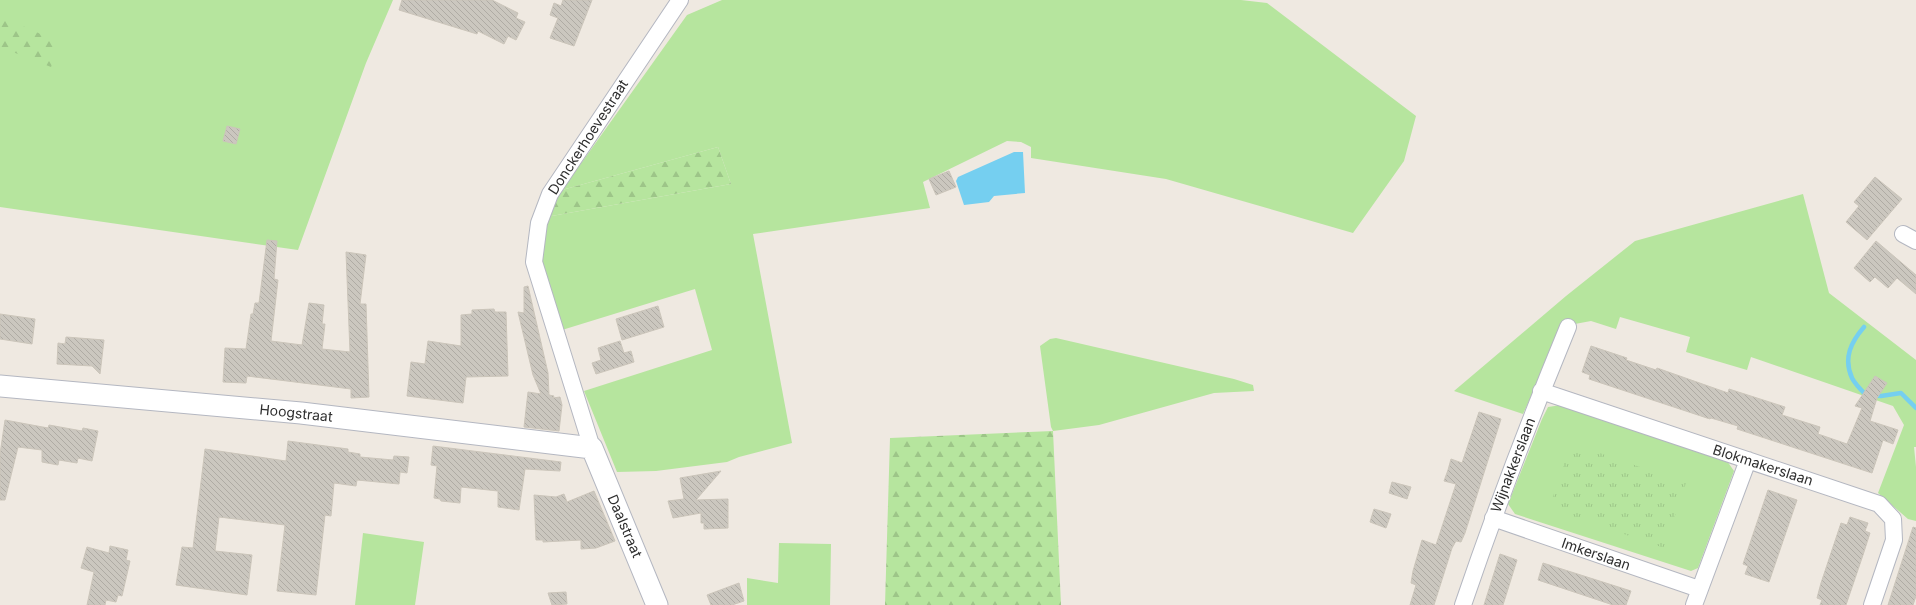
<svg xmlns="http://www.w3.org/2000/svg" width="1916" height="605" font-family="Inter,sans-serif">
  <defs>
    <pattern id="forest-firs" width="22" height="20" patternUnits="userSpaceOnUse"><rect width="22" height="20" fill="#b6e59e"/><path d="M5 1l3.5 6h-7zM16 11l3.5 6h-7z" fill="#9dc588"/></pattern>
    <pattern id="park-tufts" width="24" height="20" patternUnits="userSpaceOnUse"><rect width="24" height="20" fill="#b6e59e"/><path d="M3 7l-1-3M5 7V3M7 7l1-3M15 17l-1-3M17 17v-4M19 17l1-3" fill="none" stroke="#9dc588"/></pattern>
    <pattern id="building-back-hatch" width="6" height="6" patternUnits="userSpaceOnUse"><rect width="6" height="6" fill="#cbc7bf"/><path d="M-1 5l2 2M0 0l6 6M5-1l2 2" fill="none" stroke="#afaba4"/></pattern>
  </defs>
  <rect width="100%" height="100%" fill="#efe9e1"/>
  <path fill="#b6e59e" d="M 0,0 L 393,0 L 366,63 L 298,250 L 0,207 Z
    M 722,0 L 1241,0 L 1267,3 L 1416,116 L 1404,161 L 1353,233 L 1166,179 L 1031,158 L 1031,147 L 1021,142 L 1007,141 L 923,182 L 930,208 L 753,234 L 792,443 L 739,457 L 727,462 L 656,471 L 617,472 L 584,391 L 712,350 L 695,289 L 562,330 L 543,264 L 542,242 L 546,217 L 731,184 L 718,147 L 562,190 L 687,15 Z
    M 1803,194 L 1829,293 L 1916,360 L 1916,447 L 1914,447 L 1916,467 L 1916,521 L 1908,519 L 1878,493 L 1904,425 L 1893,406 L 1751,357 L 1747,370 L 1686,352 L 1690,337 L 1620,317 L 1616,329 L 1591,321 L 1564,326 L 1523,414 L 1454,391 L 1566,296 L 1635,241 Z
    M 1056,338 L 1234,379 L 1253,385 L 1254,391 L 1214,393 L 1099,425 L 1053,431 L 1051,427 L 1040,346 L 1050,339 Z
    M 1561,405 L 1727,461 L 1734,471 L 1698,568 L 1691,571 L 1515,514 L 1508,504 L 1542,419 L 1548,407 Z
    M 363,533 L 424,542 L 415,605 L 355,605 Z
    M 779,543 L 831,544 L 830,605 L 747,605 L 747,578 L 778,583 Z"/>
  <path fill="url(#forest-firs)" d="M 0,16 L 61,43 L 51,67 L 0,47 Z
    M 718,147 L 731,184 L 546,217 L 553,202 L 562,190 Z
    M 1053,431 L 1061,605 L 885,605 L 890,438 Z"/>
  <path fill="url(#park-tufts)" d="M 1571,443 L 1686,483 L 1664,548 L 1549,508 Z"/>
  <path fill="#75cff0" d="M 1014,152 L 1023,152 L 1025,193 L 994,196 L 989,202 L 964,205 L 956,181 L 958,177 Z"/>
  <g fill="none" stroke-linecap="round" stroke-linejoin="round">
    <path stroke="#75cff0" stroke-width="4.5" d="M 1864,327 C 1851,342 1843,358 1852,378 C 1855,384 1861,390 1866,395 L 1881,396 L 1901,393 L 1916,408"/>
  </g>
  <path fill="url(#building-back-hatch)" stroke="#cbc5ba" d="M 402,0 L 492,0 L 518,13 L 516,18 L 525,22 L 516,40 L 508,36 L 504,44 L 478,31 L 477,34 L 399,10 Z
    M 563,0 L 592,0 L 574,46 L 550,38 L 558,18 L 550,15 L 554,3 L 561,6 Z
    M 227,126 L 240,129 L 236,144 L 223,141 Z
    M 949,171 L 956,187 L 936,195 L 929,179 Z
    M 1875,177 L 1902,199 L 1867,240 L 1846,222 L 1859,206 L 1854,202 Z
    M 267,240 L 277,241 L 274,279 L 278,280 L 271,341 L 302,345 L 309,303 L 324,305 L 322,324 L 325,324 L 322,349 L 350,352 L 346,252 L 366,255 L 360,304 L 366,304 L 369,397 L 351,398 L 351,389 L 247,376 L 246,383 L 223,382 L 225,348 L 246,349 L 251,314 L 253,314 L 255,303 L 259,303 Z
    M 1876,241 L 1916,275 L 1916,294 L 1897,278 L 1888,288 L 1875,277 L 1870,282 L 1854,268 Z
    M 528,286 L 548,373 L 549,395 L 554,396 L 553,398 L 560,397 L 562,405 L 559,431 L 524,427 L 528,392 L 541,394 L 533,375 L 518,312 L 524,313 L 524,287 Z
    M 658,306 L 664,327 L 622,340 L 616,319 Z
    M 494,309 L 495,312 L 506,312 L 508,376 L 466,377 L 463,403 L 407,396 L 411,362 L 425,364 L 428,341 L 461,346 L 461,315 L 472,314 L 472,310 Z
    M 0,314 L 35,319 L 32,344 L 0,339 Z
    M 66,337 L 104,340 L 100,374 L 92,366 L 57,364 L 58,343 L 65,344 Z
    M 620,341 L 624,353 L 631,351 L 634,362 L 596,374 L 592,363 L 601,360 L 598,348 Z
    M 1591,346 L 1627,358 L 1626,360 L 1656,370 L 1657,368 L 1728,393 L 1729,389 L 1785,407 L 1782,415 L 1820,427 L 1818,434 L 1847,444 L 1862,408 L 1855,406 L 1875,376 L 1887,383 L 1877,398 L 1870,421 L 1898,430 L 1893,444 L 1883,440 L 1872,473 L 1737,429 L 1738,426 L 1711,418 L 1710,419 L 1589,379 L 1590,375 L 1582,372 Z
    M 1479,412 L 1501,419 L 1465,533 L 1461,542 L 1456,541 L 1452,548 L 1434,605 L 1410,605 L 1416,585 L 1411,583 L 1413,571 L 1422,540 L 1436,545 L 1456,484 L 1444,481 L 1448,470 L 1451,459 L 1462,463 Z
    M 5,420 L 48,428 L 49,425 L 82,431 L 83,428 L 98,431 L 92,461 L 78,458 L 77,463 L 59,460 L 58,465 L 42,462 L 42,450 L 18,447 L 5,500 L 0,500 L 0,454 Z
    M 288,441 L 348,449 L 348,452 L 360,454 L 360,457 L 393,460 L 394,456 L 409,457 L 407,473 L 400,472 L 399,484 L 357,480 L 356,486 L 334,483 L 331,516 L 325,515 L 316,595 L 277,591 L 285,525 L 219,517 L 215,551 L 252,555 L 247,595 L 176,585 L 182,547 L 193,548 L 205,449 L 286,461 Z
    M 433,446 L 561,462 L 560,471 L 525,469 L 519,510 L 498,507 L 498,491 L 461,487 L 460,503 L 441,501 L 440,499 L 434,498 L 437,466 L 431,465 Z
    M 721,471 L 696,500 L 728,499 L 728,528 L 704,529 L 704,523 L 701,523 L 701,513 L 673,518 L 668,501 L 684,499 L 680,478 Z
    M 1392,482 L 1411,487 L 1407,499 L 1389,493 Z
    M 1768,490 L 1797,500 L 1769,582 L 1745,574 L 1748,566 L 1743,564 Z
    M 594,491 L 615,541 L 596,548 L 581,549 L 581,540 L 543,542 L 543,540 L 536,540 L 534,495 L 556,497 L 564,494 L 567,502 Z
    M 1374,509 L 1391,514 L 1386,528 L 1370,522 Z
    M 1850,517 L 1868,523 L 1865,531 L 1870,533 L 1863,555 L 1846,605 L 1820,605 L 1822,600 L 1817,598 L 1821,583 L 1841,523 L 1847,525 Z
    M 1913,527 L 1916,528 L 1916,596 L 1913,605 L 1888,605 Z
    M 110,546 L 128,550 L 126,560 L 130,561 L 122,596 L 118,595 L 116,602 L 106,600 L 105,605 L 87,605 L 94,572 L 81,568 L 87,547 L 109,553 Z
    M 1500,554 L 1517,560 L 1503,605 L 1484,605 Z
    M 1543,563 L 1631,591 L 1626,605 L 1613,605 L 1538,580 Z
    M 739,583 L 744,601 L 732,605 L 711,605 L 707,595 Z
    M 566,592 L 567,604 L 552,605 L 548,593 Z"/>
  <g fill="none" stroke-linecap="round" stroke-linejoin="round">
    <g stroke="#b4b7c1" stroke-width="18">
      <path id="minor" d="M 1903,234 L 1916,241
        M 1541,391 L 1879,504 L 1893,519 L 1894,540 L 1872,605
        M 592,448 L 534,262 L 539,223 L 550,194 L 680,0
        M 1493,518 L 1699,589
        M 1463,605 C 1495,511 1530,419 1568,327
        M 1694,605 L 1748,460"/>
    </g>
    <g stroke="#b4b7c1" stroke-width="23">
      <path id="tertiary" d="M 0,386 L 301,413 L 592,448 L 657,605"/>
    </g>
    <use href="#minor" stroke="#fff" stroke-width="16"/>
    <use href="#tertiary" stroke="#fff" stroke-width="21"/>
  </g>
  <g text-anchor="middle" stroke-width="3" stroke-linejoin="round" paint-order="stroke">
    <g font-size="14" fill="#2e2e2e" stroke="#fff">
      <text transform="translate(588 137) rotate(-57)" y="5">Donckerhoevestraat</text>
      <text transform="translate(296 413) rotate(6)" y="5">Hoogstraat</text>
      <text transform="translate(1513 465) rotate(-69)" y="5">Wijnakkerslaan</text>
      <text transform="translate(1763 465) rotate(18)" y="5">Blokmakerslaan</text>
      <text transform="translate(625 526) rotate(67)" y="5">Daalstraat</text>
      <text transform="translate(1596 554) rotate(19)" y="5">Imkerslaan</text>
    </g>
  </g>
</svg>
